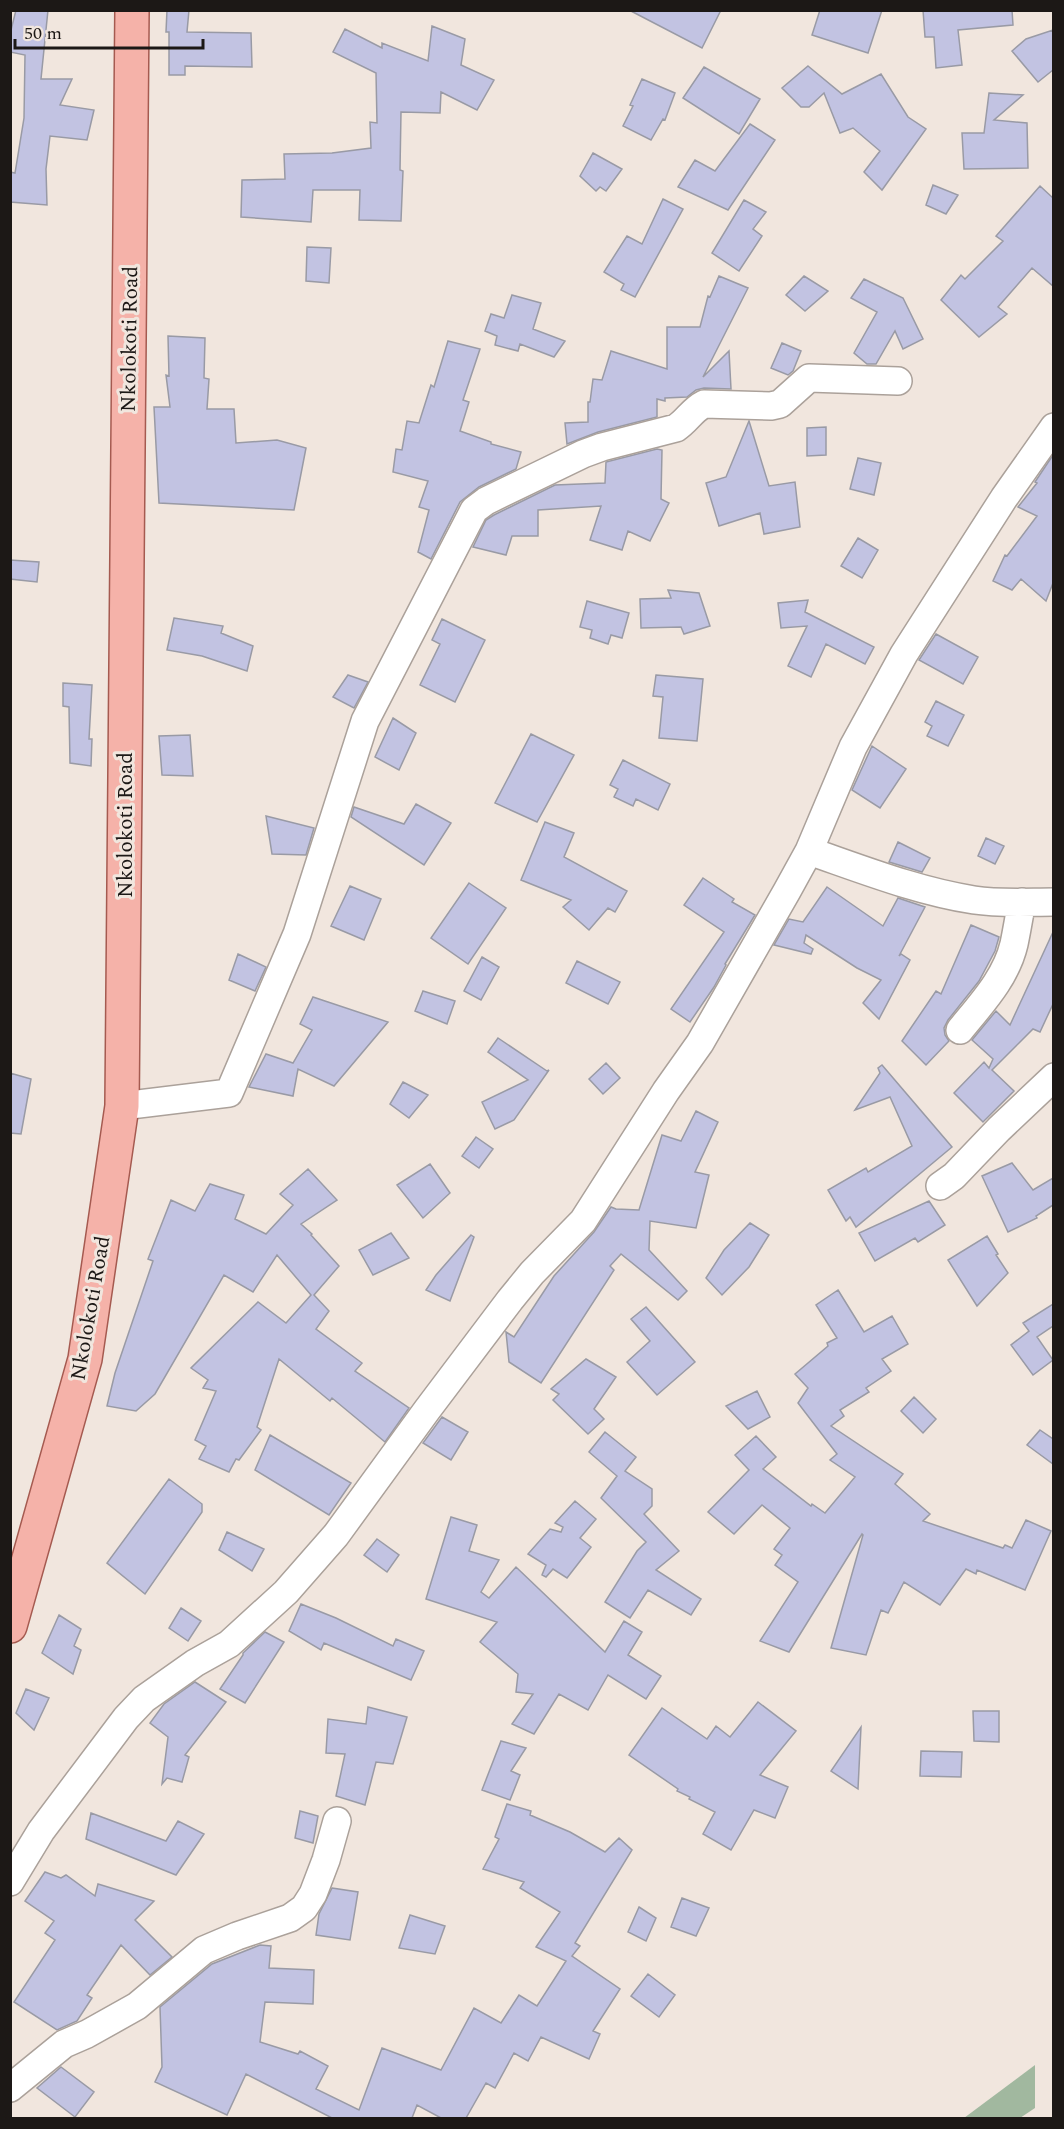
<svg xmlns="http://www.w3.org/2000/svg" width="1064" height="2129" font-family="Spectral,serif">
  <rect width="100%" height="100%" fill="#f1e6de"/>
  <path fill="#a1b89f" d="M 1035,2065 L 1035,2108 L 1020,2118 L 964,2118 Z"/>
  <path fill="#c2c3e2" stroke="#999aa5" stroke-width="1.5" d="M 16,10 L 48,10 L 41,79 L 72,79 L 60,105 L 94,110 L 87,140 L 50,136 L 46,169 L 47,205 L 10,202 L 10,172 L 15,173 L 24,118 L 25,55 L 10,52 L 10,34 Z
    M 167,10 L 189,10 L 187,32 L 251,33 L 252,67 L 185,66 L 185,75 L 169,75 L 169,32 L 166,32 Z
    M 629,10 L 721,10 L 702,48 Z
    M 820,10 L 882,10 L 868,53 L 812,35 Z
    M 923,10 L 1012,10 L 1013,25 L 958,30 L 962,65 L 936,68 L 934,37 L 925,37 Z
    M 432,26 L 465,39 L 461,65 L 494,80 L 477,110 L 441,92 L 440,113 L 401,112 L 400,170 L 403,171 L 401,221 L 359,220 L 360,190 L 313,190 L 311,222 L 241,217 L 242,180 L 285,179 L 284,154 L 332,153 L 371,148 L 370,122 L 377,123 L 376,73 L 333,52 L 345,29 L 382,48 L 382,43 L 428,61 Z
    M 1053,30 L 1053,70 L 1038,82 L 1012,51 L 1026,39 Z
    M 808,66 L 842,94 L 881,74 L 908,117 L 926,129 L 882,190 L 864,172 L 880,151 L 853,128 L 840,133 L 824,93 L 809,107 L 801,107 L 782,88 Z
    M 704,67 L 760,99 L 739,134 L 683,98 Z
    M 642,79 L 675,93 L 665,120 L 663,119 L 651,140 L 623,126 L 633,106 L 630,105 Z
    M 989,93 L 1023,95 L 994,120 L 1027,123 L 1028,168 L 964,169 L 962,133 L 984,133 Z
    M 750,124 L 775,140 L 728,210 L 678,187 L 695,160 L 715,171 Z
    M 593,153 L 622,169 L 606,191 L 600,187 L 596,191 L 580,176 Z
    M 933,185 L 958,195 L 946,214 L 926,205 Z
    M 1040,186 L 1053,198 L 1053,286 L 1032,268 L 998,307 L 1007,314 L 979,337 L 941,300 L 961,275 L 965,279 L 1003,241 L 996,236 Z
    M 663,199 L 683,209 L 635,297 L 621,290 L 624,284 L 604,272 L 627,236 L 642,244 Z
    M 744,200 L 766,212 L 753,229 L 762,236 L 739,271 L 712,253 Z
    M 307,247 L 331,248 L 329,283 L 306,281 Z
    M 719,276 L 748,288 L 703,377 L 729,351 L 731,389 L 704,388 L 696,390 L 687,397 L 665,398 L 665,401 L 657,399 L 657,417 L 598,432 L 567,444 L 565,423 L 588,422 L 588,402 L 590,402 L 593,379 L 602,380 L 611,351 L 667,369 L 667,327 L 700,327 L 708,296 L 710,297 Z
    M 804,276 L 828,291 L 805,311 L 786,295 Z
    M 864,279 L 903,298 L 923,339 L 903,349 L 895,331 L 876,364 L 867,364 L 854,353 L 877,312 L 851,298 Z
    M 512,295 L 541,303 L 533,329 L 565,341 L 554,357 L 520,344 L 518,351 L 495,345 L 497,336 L 485,331 L 491,314 L 504,318 Z
    M 168,336 L 205,338 L 204,378 L 209,379 L 207,409 L 234,409 L 236,443 L 277,440 L 306,448 L 294,510 L 159,503 L 154,407 L 170,407 L 166,375 L 169,376 Z
    M 448,341 L 480,349 L 463,400 L 469,402 L 460,431 L 491,442 L 491,444 L 521,452 L 516,469 L 479,487 L 460,502 L 431,559 L 418,552 L 429,510 L 419,507 L 428,481 L 393,472 L 396,449 L 402,450 L 407,421 L 419,423 L 431,385 L 434,387 Z
    M 782,343 L 801,351 L 793,371 L 788,375 L 771,368 Z
    M 749,421 L 769,486 L 795,482 L 800,527 L 764,534 L 760,513 L 719,526 L 706,483 L 726,477 Z
    M 826,427 L 826,455 L 807,456 L 807,428 Z
    M 657,449 L 662,450 L 661,499 L 669,503 L 650,541 L 628,531 L 622,550 L 590,540 L 601,506 L 538,510 L 538,536 L 512,536 L 506,555 L 473,547 L 486,520 L 494,515 L 555,485 L 605,483 L 606,462 Z
    M 1053,455 L 1053,583 L 1046,601 L 1021,579 L 1012,590 L 993,581 L 1005,555 L 1007,556 L 1037,516 L 1018,507 L 1037,483 L 1035,482 Z
    M 858,458 L 881,463 L 874,495 L 850,489 Z
    M 858,538 L 878,550 L 862,578 L 841,566 Z
    M 10,560 L 39,562 L 37,582 L 10,579 Z
    M 668,590 L 699,593 L 710,626 L 684,634 L 681,627 L 641,628 L 640,599 L 671,598 Z
    M 808,600 L 805,612 L 874,647 L 865,664 L 826,644 L 811,677 L 788,666 L 807,626 L 781,628 L 778,603 Z
    M 587,601 L 629,613 L 622,638 L 611,635 L 608,644 L 590,638 L 592,630 L 580,627 Z
    M 174,618 L 223,626 L 221,633 L 253,646 L 247,671 L 202,656 L 167,650 Z
    M 442,619 L 485,640 L 455,702 L 420,685 L 440,644 L 432,640 Z
    M 936,634 L 978,657 L 963,684 L 919,660 Z
    M 348,675 L 368,682 L 354,708 L 333,697 Z
    M 656,675 L 703,679 L 697,741 L 659,738 L 663,697 L 653,696 Z
    M 63,683 L 92,685 L 89,739 L 92,739 L 91,766 L 70,763 L 69,707 L 63,706 Z
    M 936,701 L 964,715 L 948,746 L 927,736 L 932,726 L 925,722 Z
    M 393,718 L 416,733 L 399,770 L 375,757 Z
    M 531,734 L 574,755 L 537,822 L 495,803 Z
    M 190,735 L 193,776 L 162,775 L 159,736 Z
    M 872,746 L 906,769 L 880,808 L 852,790 Z
    M 623,760 L 670,784 L 658,810 L 636,799 L 633,806 L 614,797 L 618,789 L 610,785 Z
    M 416,804 L 451,823 L 424,865 L 351,817 L 354,807 L 404,824 Z
    M 266,816 L 314,828 L 306,855 L 272,854 Z
    M 545,822 L 574,833 L 564,857 L 627,891 L 615,912 L 608,908 L 589,930 L 563,907 L 571,900 L 521,880 Z
    M 986,838 L 1004,846 L 995,864 L 978,856 Z
    M 898,842 L 930,858 L 922,872 L 889,862 Z
    M 703,878 L 734,899 L 732,902 L 755,915 L 725,964 L 726,965 L 714,987 L 690,1022 L 671,1009 L 724,932 L 684,905 Z
    M 469,883 L 506,908 L 468,964 L 431,938 Z
    M 350,886 L 381,899 L 364,940 L 331,926 Z
    M 827,887 L 883,926 L 898,898 L 925,907 L 899,956 L 901,954 L 910,960 L 879,1019 L 863,1003 L 881,980 L 857,968 L 806,935 L 804,943 L 813,949 L 811,954 L 774,945 L 789,919 L 803,922 Z
    M 971,925 L 999,937 L 995,951 L 979,981 L 948,1020 L 944,1028 L 945,1035 L 949,1041 L 926,1065 L 902,1041 L 936,991 L 941,994 Z
    M 1053,932 L 1053,1004 L 1040,1032 L 1033,1029 L 992,1070 L 1014,1091 L 983,1122 L 954,1093 L 984,1062 L 989,1068 L 993,1059 L 972,1040 L 996,1011 L 1010,1025 Z
    M 238,954 L 266,967 L 255,991 L 229,980 Z
    M 482,957 L 499,967 L 481,1000 L 464,991 Z
    M 577,961 L 620,982 L 608,1004 L 566,983 Z
    M 423,991 L 455,1001 L 447,1024 L 415,1011 Z
    M 313,997 L 388,1022 L 334,1086 L 298,1069 L 293,1096 L 249,1087 L 266,1054 L 293,1063 L 312,1030 L 300,1024 Z
    M 498,1038 L 547,1071 L 549,1070 L 514,1120 L 495,1129 L 482,1102 L 528,1080 L 488,1052 Z
    M 606,1063 L 620,1078 L 603,1094 L 589,1079 Z
    M 882,1065 L 952,1147 L 856,1227 L 850,1217 L 846,1221 L 828,1190 L 866,1168 L 868,1172 L 912,1146 L 890,1097 L 855,1110 L 880,1073 L 878,1068 Z
    M 10,1073 L 31,1079 L 21,1134 L 10,1133 Z
    M 403,1082 L 428,1095 L 409,1118 L 390,1104 Z
    M 696,1111 L 718,1122 L 695,1172 L 709,1175 L 696,1228 L 650,1221 L 649,1250 L 687,1291 L 678,1300 L 621,1254 L 610,1266 L 614,1270 L 541,1383 L 509,1362 L 506,1332 L 514,1337 L 554,1276 L 594,1232 L 611,1207 L 616,1209 L 639,1210 L 662,1135 L 681,1141 Z
    M 476,1137 L 493,1149 L 479,1168 L 462,1156 Z
    M 1012,1163 L 1033,1190 L 1053,1178 L 1053,1205 L 1036,1216 L 1037,1218 L 1008,1232 L 982,1176 Z
    M 430,1164 L 450,1193 L 423,1218 L 397,1185 Z
    M 308,1169 L 337,1200 L 301,1224 L 312,1234 L 311,1235 L 339,1266 L 314,1295 L 329,1311 L 316,1329 L 362,1363 L 355,1371 L 409,1408 L 385,1442 L 332,1398 L 330,1401 L 279,1359 L 257,1427 L 261,1430 L 239,1460 L 236,1459 L 229,1472 L 199,1459 L 206,1446 L 195,1440 L 216,1391 L 203,1388 L 208,1380 L 191,1368 L 258,1302 L 286,1323 L 311,1295 L 277,1255 L 253,1292 L 224,1275 L 155,1394 L 136,1411 L 107,1406 L 115,1373 L 153,1261 L 148,1259 L 171,1200 L 195,1211 L 210,1184 L 244,1195 L 235,1219 L 266,1234 L 293,1205 L 280,1194 Z
    M 929,1201 L 945,1225 L 918,1242 L 915,1238 L 875,1261 L 859,1233 Z
    M 750,1223 L 769,1235 L 749,1267 L 722,1295 L 706,1278 L 724,1250 Z
    M 391,1233 L 409,1258 L 373,1275 L 359,1250 Z
    M 471,1235 L 474,1237 L 450,1301 L 426,1290 L 436,1275 Z
    M 987,1236 L 998,1254 L 996,1255 L 1008,1273 L 977,1306 L 948,1260 Z
    M 838,1290 L 864,1332 L 892,1316 L 908,1344 L 882,1359 L 891,1371 L 866,1388 L 869,1392 L 840,1410 L 844,1416 L 831,1426 L 903,1474 L 895,1484 L 930,1514 L 923,1521 L 1003,1548 L 1005,1545 L 1012,1548 L 1026,1520 L 1051,1531 L 1025,1590 L 977,1570 L 976,1574 L 966,1569 L 940,1605 L 904,1582 L 888,1613 L 881,1610 L 866,1655 L 831,1648 L 863,1535 L 862,1534 L 789,1652 L 760,1641 L 798,1582 L 775,1565 L 782,1555 L 774,1549 L 790,1528 L 762,1505 L 734,1534 L 708,1512 L 749,1470 L 735,1455 L 756,1436 L 776,1457 L 763,1469 L 811,1506 L 812,1504 L 825,1513 L 855,1477 L 830,1460 L 837,1454 L 798,1403 L 808,1388 L 795,1374 L 828,1346 L 827,1343 L 837,1338 L 816,1305 Z
    M 1053,1304 L 1053,1326 L 1037,1337 L 1053,1360 L 1033,1375 L 1011,1345 L 1029,1331 L 1023,1323 Z
    M 646,1307 L 695,1362 L 657,1395 L 627,1362 L 650,1341 L 631,1319 Z
    M 586,1359 L 616,1377 L 594,1409 L 604,1419 L 588,1434 L 553,1400 L 559,1394 L 551,1389 Z
    M 757,1391 L 770,1417 L 748,1429 L 726,1406 Z
    M 914,1397 L 936,1419 L 923,1433 L 901,1411 Z
    M 442,1417 L 468,1432 L 451,1460 L 423,1443 Z
    M 1040,1430 L 1053,1439 L 1053,1464 L 1027,1445 Z
    M 605,1432 L 636,1457 L 625,1471 L 652,1489 L 652,1506 L 644,1514 L 679,1551 L 656,1570 L 701,1599 L 691,1615 L 648,1590 L 630,1618 L 605,1602 L 637,1551 L 646,1542 L 601,1498 L 617,1476 L 589,1452 Z
    M 270,1435 L 351,1483 L 329,1515 L 255,1470 Z
    M 169,1479 L 202,1504 L 202,1512 L 145,1594 L 107,1563 Z
    M 575,1501 L 596,1519 L 580,1538 L 591,1547 L 567,1578 L 553,1569 L 546,1577 L 542,1575 L 546,1565 L 528,1554 L 550,1529 L 561,1532 L 563,1527 L 555,1523 Z
    M 451,1517 L 477,1525 L 469,1551 L 499,1560 L 481,1592 L 489,1598 L 516,1567 L 605,1652 L 624,1621 L 642,1632 L 628,1655 L 661,1676 L 646,1699 L 608,1675 L 588,1710 L 559,1694 L 534,1734 L 512,1724 L 533,1694 L 516,1692 L 518,1674 L 480,1642 L 497,1622 L 426,1599 Z
    M 227,1532 L 264,1549 L 252,1571 L 219,1550 Z
    M 377,1539 L 399,1555 L 387,1572 L 364,1555 Z
    M 301,1604 L 336,1618 L 393,1646 L 396,1639 L 424,1651 L 411,1680 L 324,1643 L 321,1650 L 289,1631 Z
    M 181,1608 L 201,1621 L 188,1641 L 169,1628 Z
    M 59,1615 L 81,1629 L 74,1646 L 81,1650 L 73,1674 L 42,1653 Z
    M 265,1632 L 284,1642 L 245,1703 L 220,1689 L 243,1655 L 243,1653 Z
    M 195,1682 L 226,1702 L 185,1755 L 189,1757 L 182,1782 L 167,1778 L 162,1784 L 168,1737 L 150,1723 L 164,1704 Z
    M 26,1689 L 49,1698 L 34,1730 L 16,1713 Z
    M 758,1702 L 796,1731 L 760,1775 L 788,1787 L 775,1818 L 754,1810 L 731,1850 L 703,1834 L 715,1812 L 689,1799 L 690,1797 L 677,1791 L 678,1789 L 629,1755 L 662,1708 L 707,1739 L 716,1726 L 730,1737 Z
    M 368,1707 L 407,1717 L 393,1764 L 376,1762 L 365,1805 L 336,1796 L 345,1754 L 326,1753 L 328,1719 L 366,1724 Z
    M 973,1711 L 999,1711 L 999,1742 L 974,1741 Z
    M 861,1727 L 858,1789 L 831,1771 Z
    M 501,1741 L 526,1748 L 511,1771 L 520,1775 L 510,1800 L 482,1790 Z
    M 921,1751 L 962,1752 L 961,1777 L 920,1776 Z
    M 507,1804 L 531,1811 L 530,1815 L 570,1832 L 605,1852 L 619,1838 L 632,1850 L 575,1943 L 580,1946 L 572,1956 L 620,1989 L 593,2031 L 600,2034 L 589,2059 L 541,2037 L 528,2061 L 514,2053 L 495,2088 L 486,2083 L 466,2118 L 441,2118 L 417,2105 L 412,2118 L 332,2118 L 246,2074 L 227,2115 L 155,2082 L 162,2067 L 160,2007 L 212,1964 L 260,1945 L 271,1946 L 269,1968 L 314,1970 L 313,2004 L 265,2002 L 260,2042 L 298,2054 L 300,2051 L 328,2066 L 316,2089 L 359,2110 L 382,2048 L 441,2070 L 474,2008 L 501,2023 L 519,1995 L 537,2006 L 566,1961 L 536,1947 L 560,1912 L 520,1888 L 524,1882 L 483,1869 L 499,1839 L 495,1837 Z
    M 300,1811 L 318,1816 L 313,1843 L 295,1838 Z
    M 91,1813 L 166,1841 L 178,1821 L 204,1834 L 176,1875 L 86,1839 Z
    M 45,1872 L 61,1878 L 66,1875 L 95,1896 L 98,1884 L 154,1901 L 135,1920 L 172,1957 L 150,1975 L 121,1945 L 87,1995 L 92,1998 L 77,2021 L 57,2030 L 14,2002 L 55,1940 L 45,1933 L 54,1921 L 25,1901 Z
    M 332,1888 L 358,1892 L 350,1940 L 316,1935 L 319,1914 Z
    M 682,1898 L 709,1908 L 696,1936 L 671,1927 Z
    M 639,1907 L 656,1918 L 646,1941 L 628,1932 Z
    M 410,1915 L 445,1926 L 435,1954 L 399,1948 Z
    M 648,1974 L 675,1995 L 659,2017 L 631,1996 Z
    M 61,2067 L 94,2092 L 75,2117 L 37,2088 Z"/>
  <g fill="none" stroke-linecap="round" stroke-linejoin="round">
    <g stroke="#aba19a" stroke-width="30">
      <path id="minor" d="M 809,851 C 864,870 917,891 974,900 C 1000,904 1028,902 1054,902
        M 960,1030 C 981,1004 1006,978 1014,944 C 1017,930 1019,916 1022,902
        M 122,1106 L 229,1093 L 297,934 L 365,721 L 474,510 L 486,501 L 583,454 L 602,447 L 676,428 C 687,421 692,410 704,404 L 771,406 L 780,404 L 809,378 L 898,381
        M 940,1186 L 954,1176 L 999,1129 L 1054,1077
        M 10,1882 L 41,1831 L 126,1718 L 144,1699 L 195,1663 L 229,1644 L 286,1592 L 336,1535 L 427,1410 L 510,1300 L 532,1273 L 583,1221 L 666,1091 L 700,1043 L 787,891 L 809,851 L 853,747 L 904,654 L 1004,498 L 1054,427
        M 10,2088 L 64,2044 L 87,2034 L 137,2006 L 204,1950 L 237,1936 L 290,1918 L 304,1908 L 313,1894 L 326,1860 L 337,1821"/>
    </g>
    <g stroke="#a55a50" stroke-width="36">
      <path id="major" d="M 10,1626 L 85,1359 L 122,1106 L 132,10"/>
    </g>
    <use href="#minor" stroke="#fff" stroke-width="27"/>
    <use href="#major" stroke="#f5b2a9" stroke-width="33"/>
  </g>
  <g text-anchor="middle" stroke-width="6" stroke-linejoin="round" paint-order="stroke">
    <g font-size="21" fill="#1c1816" stroke="#f1e6de">
      <text transform="translate(129 339) rotate(-89)" y="7">Nkolokoti Road</text>
      <text transform="translate(125 825) rotate(-90)" y="7">Nkolokoti Road</text>
      <text transform="translate(90 1308) rotate(-80)" y="7">Nkolokoti Road</text>
    </g>
  </g>
  <rect width="1064" height="2129" fill="none" stroke="#1c1816" stroke-width="24"/>
  <path d="M15 39v9h188v-9" fill="none" stroke="#1c1816" stroke-width="3"/>
  <text x="24" y="39" font-size="18" fill="#1c1816" stroke="#f1e6de" stroke-width="4.5" paint-order="stroke">50 m</text>
</svg>
